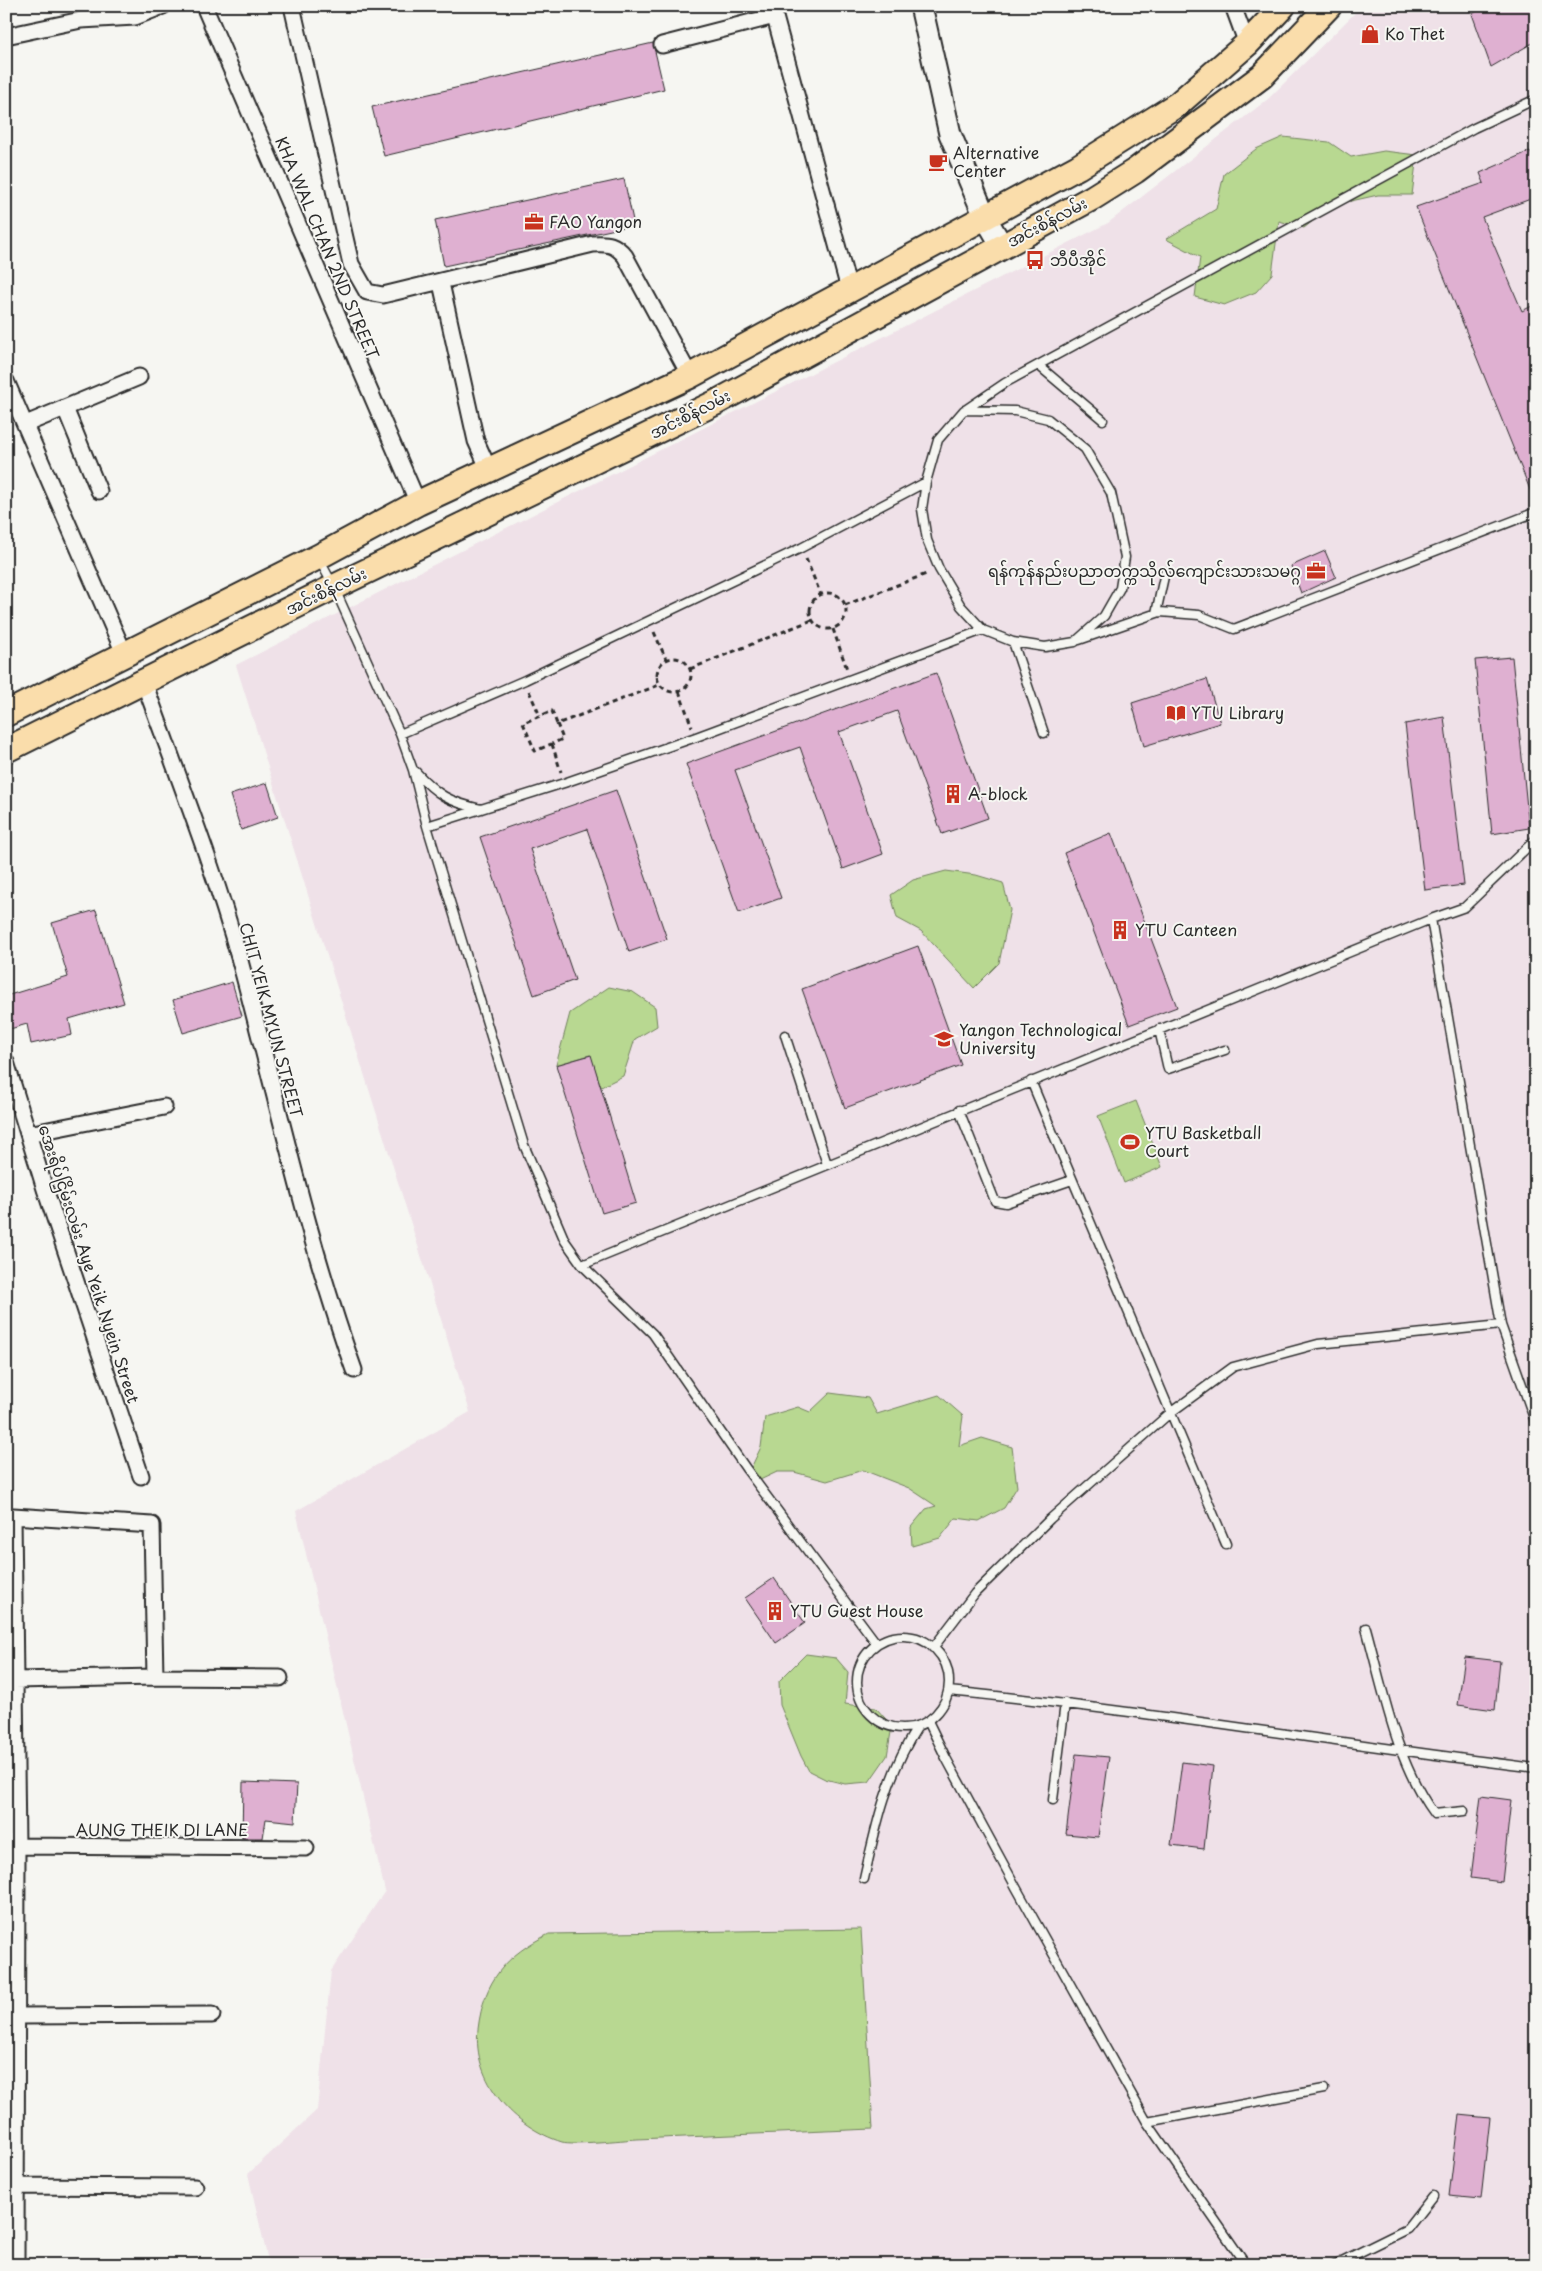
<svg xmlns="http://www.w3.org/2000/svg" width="1542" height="2271" font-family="'Playpen Sans','Noto Sans Myanmar',sans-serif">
  <rect width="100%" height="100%" fill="#f6f6f2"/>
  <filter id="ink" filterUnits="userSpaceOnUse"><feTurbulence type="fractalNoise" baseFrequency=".02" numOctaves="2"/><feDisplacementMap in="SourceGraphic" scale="10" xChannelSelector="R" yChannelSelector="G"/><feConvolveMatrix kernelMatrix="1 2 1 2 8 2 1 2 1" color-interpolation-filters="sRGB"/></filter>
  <g filter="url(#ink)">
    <path fill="#efe1e8" d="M 1362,6 L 1536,6 L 1536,2265 L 269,2265 L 248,2174 L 317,2110 L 331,1971 L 385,1891 L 296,1511 L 470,1412 L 236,665 L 1108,223 L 1268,99 Z"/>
    <path fill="#b8d891" stroke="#72825e" d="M 1283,137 L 1329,142 L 1351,157 L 1384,151 L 1417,155 L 1412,195 L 1378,195 L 1333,205 L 1304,228 L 1279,221 L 1272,274 L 1256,292 L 1224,305 L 1195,297 L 1200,257 L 1166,239 L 1216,209 L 1224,174 L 1256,149 Z
      M 946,871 L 976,875 L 1003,883 L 1010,910 L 999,963 L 974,988 L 921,931 L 897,918 L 891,895 L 913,880 Z
      M 609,987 L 633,992 L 655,1007 L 657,1026 L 635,1039 L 623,1076 L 601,1087 L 590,1055 L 556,1065 L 570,1013 Z
      M 1136,1101 L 1162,1167 L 1124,1183 L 1098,1116 Z
      M 830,1393 L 868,1398 L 877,1414 L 939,1395 L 963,1416 L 959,1446 L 982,1438 L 1012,1447 L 1017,1487 L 1004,1508 L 979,1521 L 956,1518 L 940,1538 L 912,1546 L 911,1527 L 926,1509 L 936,1506 L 909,1488 L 863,1470 L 827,1481 L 794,1472 L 777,1472 L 760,1480 L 751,1468 L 761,1447 L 765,1417 L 798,1407 L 810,1412 Z
      M 806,1654 L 836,1658 L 848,1672 L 845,1704 L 876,1708 L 892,1726 L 887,1756 L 869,1782 L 845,1784 L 825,1779 L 809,1771 L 801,1756 L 780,1705 L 779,1681 Z
      M 861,1929 L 873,2129 C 794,2132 716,2136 637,2139 C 622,2140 573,2145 562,2142 C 514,2127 472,2081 478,2029 C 484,1980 506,1955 549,1934 Z"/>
    <path fill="#dfb0d1" stroke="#2b2b2b" d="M 1486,6 L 1536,6 L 1536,41 L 1491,67 L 1472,14 Z
      M 653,43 L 664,89 L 384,156 L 372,107 Z
      M 1530,151 L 1536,168 L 1536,197 L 1482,217 L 1522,311 L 1536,304 L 1535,502 L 1416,207 L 1484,183 L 1480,173 Z
      M 624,179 L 634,225 L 444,266 L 435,220 Z
      M 1325,551 L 1336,577 L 1301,593 L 1291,566 Z
      M 1512,657 L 1529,828 L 1492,834 L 1475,660 Z
      M 936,673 L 988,818 L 942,834 L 897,711 L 839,732 L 883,854 L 843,869 L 800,747 L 735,770 L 781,898 L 739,913 L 686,764 Z
      M 1207,679 L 1220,723 L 1144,746 L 1132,703 Z
      M 1444,717 L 1464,885 L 1425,890 L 1405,724 Z
      M 267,783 L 278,817 L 241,830 L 230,795 Z
      M 616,790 L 667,939 L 629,952 L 587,829 L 530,849 L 575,980 L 534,995 L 480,837 Z
      M 1111,833 L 1177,1007 L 1129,1025 L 1064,853 Z
      M 96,910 L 124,1003 L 69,1019 L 72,1035 L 31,1044 L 27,1024 L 10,1029 L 6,1016 L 6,996 L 68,977 L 52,923 Z
      M 918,946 L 961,1065 L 845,1108 L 802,989 Z
      M 232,982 L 242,1016 L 183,1033 L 173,1000 Z
      M 591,1055 L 636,1203 L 602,1213 L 556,1065 Z
      M 774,1578 L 805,1623 L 776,1643 L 745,1598 Z
      M 1465,1657 L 1500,1661 L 1495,1710 L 1458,1705 Z
      M 1076,1754 L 1109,1757 L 1098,1837 L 1066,1834 Z
      M 1182,1762 L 1213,1766 L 1204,1849 L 1171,1845 Z
      M 243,1782 L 297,1784 L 295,1822 L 266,1819 L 263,1838 L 242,1838 Z
      M 1481,1796 L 1511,1800 L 1502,1882 L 1471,1878 Z
      M 1459,2115 L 1490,2118 L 1481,2199 L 1449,2196 Z"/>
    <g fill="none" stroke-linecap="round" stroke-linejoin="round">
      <g stroke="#2b2b2b" stroke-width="11">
        <path id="service" d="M 1038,365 L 1103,420
          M 964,410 L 1015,411 L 1048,419 L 1085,449 L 1111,493 L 1125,557 L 1120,588 L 1104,616 L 1075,642 L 1045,647 L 1013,642 L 983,630 L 961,606 L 939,569 L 927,540 L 922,509 L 926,482 L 938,440 Z
          M 965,410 L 1005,383 L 1474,128 L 1536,99
          M 319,559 L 334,587 L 400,734 L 413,770 L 427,826 L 524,1145 L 565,1241 L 582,1265 L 653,1334 L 747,1470 L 877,1644
          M 1156,613 L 1165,572
          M 1079,640 L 1160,612 L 1199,615 L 1234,629 L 1536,512
          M 1013,642 L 1044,733
          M 400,734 L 525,680 L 801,548 L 926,482
          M 415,771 C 437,795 449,802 481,809
          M 427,826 L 564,783 L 696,737 L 983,630
          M 1431,919 L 1501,1325 L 1536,1424
          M 1159,1029 L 1168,1069 L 1225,1050
          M 785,1035 L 827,1164
          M 1031,1081 L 1226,1544
          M 959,1110 L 995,1201 L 1006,1203 L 1072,1180
          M 582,1265 L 1431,919 L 1465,907 L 1536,839
          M 1366,1628 C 1383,1689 1396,1763 1434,1814 L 1464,1811
          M857 1682a46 46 0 1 1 92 0a46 46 0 1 1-92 0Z
          M 933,1648 L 975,1593 L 1050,1519 L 1170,1413 L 1233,1367 L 1318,1344 L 1501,1325
          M 948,1691 C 1145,1710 1339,1744 1536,1768
          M 928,1721 L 946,1758 L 1017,1889 L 1147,2122 L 1246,2265
          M 1053,1800 L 1065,1703
          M 864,1879 C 876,1825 887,1774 918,1726
          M 1147,2122 L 1324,2089
          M 1334,2265 L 1407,2229 L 1433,2196"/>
      </g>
      <g stroke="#2b2b2b" stroke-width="19">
        <path id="minor" d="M 204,6 L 418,503
          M 292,6 L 351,264 L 367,292 L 383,295 L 593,244 C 608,243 615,244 625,256 L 690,376
          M 772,6 L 849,289
          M 1233,6 L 1247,44
          M 6,36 L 81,20 L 135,17 L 163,6
          M 662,45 L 775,16
          M 441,283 L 476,441 L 489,470
          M 6,381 L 124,653
          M 65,408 L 99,491
          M 26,424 L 139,377
          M 144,682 C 177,774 214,867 240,961 C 277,1098 306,1236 354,1370
          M 6,1062 L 45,1189 L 141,1476
          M 28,1134 L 164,1107
          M 15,1680 L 155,1677 L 280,1678
          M 17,1846 L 306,1848
          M 17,2016 L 212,2015
          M 9,2186 L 195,2187
          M 16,2265 L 17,1846 L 13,1516 L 152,1525 L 155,1677"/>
      </g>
      <g stroke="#2b2b2b" stroke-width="25">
        <path id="secondary" d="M 921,6 L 950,134 L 985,217 L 1002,246"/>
      </g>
      <g stroke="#2b2b2b" stroke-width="28">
        <path id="primary" d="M 6,714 L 318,557 L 418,503 L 690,376 L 1078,167 L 1178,104 L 1247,44 L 1283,6
          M 6,750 L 334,587 L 715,403 L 1092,198 L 1135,171 L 1262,76 L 1329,6"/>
      </g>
      <path stroke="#2b2b2b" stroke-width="3" stroke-dasharray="5 4" stroke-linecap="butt" d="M 806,559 L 821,595
        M810 611a18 18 0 1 1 36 0a18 18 0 1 1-36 0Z
        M 845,605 L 929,573
        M 833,629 L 847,669
        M 654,632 L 666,659
        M657 675a17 17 0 1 1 34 0a17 17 0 1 1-34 0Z
        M 690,669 L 812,620
        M 529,691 L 540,716
        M 679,691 L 692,727
        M 557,724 L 563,739 L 535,751 L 523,723 L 552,711 L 557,724 L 659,685
        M 552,744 L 561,772"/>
      <use href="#service" stroke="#f6f6f2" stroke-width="8"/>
      <use href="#minor" stroke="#f6f6f2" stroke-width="15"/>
      <use href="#secondary" stroke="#f6f6f2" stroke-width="21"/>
      <use href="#primary" stroke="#faddab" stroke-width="24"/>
    </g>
  </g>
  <defs>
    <g id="shop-bare" transform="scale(1.5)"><path d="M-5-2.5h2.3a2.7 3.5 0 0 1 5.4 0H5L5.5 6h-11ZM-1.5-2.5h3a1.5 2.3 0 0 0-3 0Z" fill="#c8321e" stroke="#f6f6f2" stroke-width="2.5" paint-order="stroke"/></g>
    <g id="cafe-bare" transform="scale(1.5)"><path d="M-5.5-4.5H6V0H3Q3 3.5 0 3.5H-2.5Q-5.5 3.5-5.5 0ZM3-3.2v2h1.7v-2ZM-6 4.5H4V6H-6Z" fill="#c8321e" stroke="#f6f6f2" stroke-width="2.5" paint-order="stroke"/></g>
    <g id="office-bare" transform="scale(1.5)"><path d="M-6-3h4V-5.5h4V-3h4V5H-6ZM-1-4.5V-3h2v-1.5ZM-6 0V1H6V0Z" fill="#c8321e" stroke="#f6f6f2" stroke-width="2.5" paint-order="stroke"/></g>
    <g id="bus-bare" transform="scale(1.5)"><path d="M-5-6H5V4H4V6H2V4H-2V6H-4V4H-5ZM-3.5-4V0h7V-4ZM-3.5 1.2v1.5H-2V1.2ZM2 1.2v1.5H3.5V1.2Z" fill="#c8321e" stroke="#f6f6f2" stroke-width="2.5" paint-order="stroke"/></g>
    <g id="library-bare" transform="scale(1.5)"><path d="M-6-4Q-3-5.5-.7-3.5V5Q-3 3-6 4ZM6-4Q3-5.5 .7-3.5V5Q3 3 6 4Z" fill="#c8321e" stroke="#f6f6f2" stroke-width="2.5" paint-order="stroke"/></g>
    <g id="building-bare" transform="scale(1.5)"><path d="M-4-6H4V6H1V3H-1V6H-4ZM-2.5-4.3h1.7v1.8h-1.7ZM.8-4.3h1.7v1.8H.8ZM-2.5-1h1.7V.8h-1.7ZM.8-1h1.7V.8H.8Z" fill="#c8321e" stroke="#f6f6f2" stroke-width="2.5" paint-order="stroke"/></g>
    <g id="university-bare" transform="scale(1.5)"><path d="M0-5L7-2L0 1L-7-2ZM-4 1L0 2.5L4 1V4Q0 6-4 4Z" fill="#c8321e" stroke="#f6f6f2" stroke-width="2.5" paint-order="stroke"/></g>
    <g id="stadium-bare" transform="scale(1.5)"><path d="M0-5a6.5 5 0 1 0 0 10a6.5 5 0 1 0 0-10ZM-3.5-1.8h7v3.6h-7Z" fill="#c8321e" stroke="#f6f6f2" stroke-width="2.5" paint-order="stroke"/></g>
  </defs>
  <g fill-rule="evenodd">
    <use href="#shop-bare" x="1370" y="34"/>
    <use href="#cafe-bare" x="938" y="162"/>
    <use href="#office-bare" x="534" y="222"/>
    <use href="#bus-bare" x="1035" y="260"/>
    <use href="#office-bare" x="1316" y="571"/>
    <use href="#library-bare" x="1176" y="713"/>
    <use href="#building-bare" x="953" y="794"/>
    <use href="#building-bare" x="1120" y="930"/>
    <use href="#university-bare" x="944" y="1039"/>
    <use href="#stadium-bare" x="1130" y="1142"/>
    <use href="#building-bare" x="775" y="1611"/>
  </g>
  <g text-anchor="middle" stroke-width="4" stroke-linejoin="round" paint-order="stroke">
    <g font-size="16" fill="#2b2b2b" stroke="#f6f6f2" text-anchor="start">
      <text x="1385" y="40">Ko Thet</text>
      <text x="953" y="159">Alternative<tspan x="953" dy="18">Center</tspan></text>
      <text x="549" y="228">FAO Yangon</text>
      <text x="1050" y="266">ဘီပီအိုင်</text>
      <text x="1301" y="577" text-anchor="end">ရန်ကုန်နည်းပညာတက္ကသိုလ်ကျောင်းသားသမဂ္ဂ</text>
      <text x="1191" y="719">YTU Library</text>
      <text x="968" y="800">A-block</text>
      <text x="1135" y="936">YTU Canteen</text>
      <text x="959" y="1036">Yangon Technological<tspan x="959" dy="18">University</tspan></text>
      <text x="1145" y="1139">YTU Basketball<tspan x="1145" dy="18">Court</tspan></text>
      <text x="790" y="1617">YTU Guest House</text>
    </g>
    <g font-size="16" fill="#2b2b2b" stroke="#f6f6f2">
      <text transform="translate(1047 222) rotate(-28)" y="6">အင်းစိန်လမ်း</text>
      <text transform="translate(327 248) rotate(67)" y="6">KHA WAL CHAN 2ND STREET</text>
      <text transform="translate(690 414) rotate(-27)" y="6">အင်းစိန်လမ်း</text>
      <text transform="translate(326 591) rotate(-26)" y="6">အင်းစိန်လမ်း</text>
      <text transform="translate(271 1020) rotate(75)" y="6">CHIT YEIK MYUN STREET</text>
      <text transform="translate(89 1264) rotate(72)" y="6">အေးရိပ်ငြိမ်းလမ်း Aye Yeik Nyein Street</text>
      <text x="162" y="1836">AUNG THEIK DI LANE</text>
    </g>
  </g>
  <rect width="1542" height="2271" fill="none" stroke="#f6f6f2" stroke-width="25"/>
  <rect x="12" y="12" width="1517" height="2246" fill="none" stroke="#2b2b2b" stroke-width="2" filter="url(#ink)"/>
</svg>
